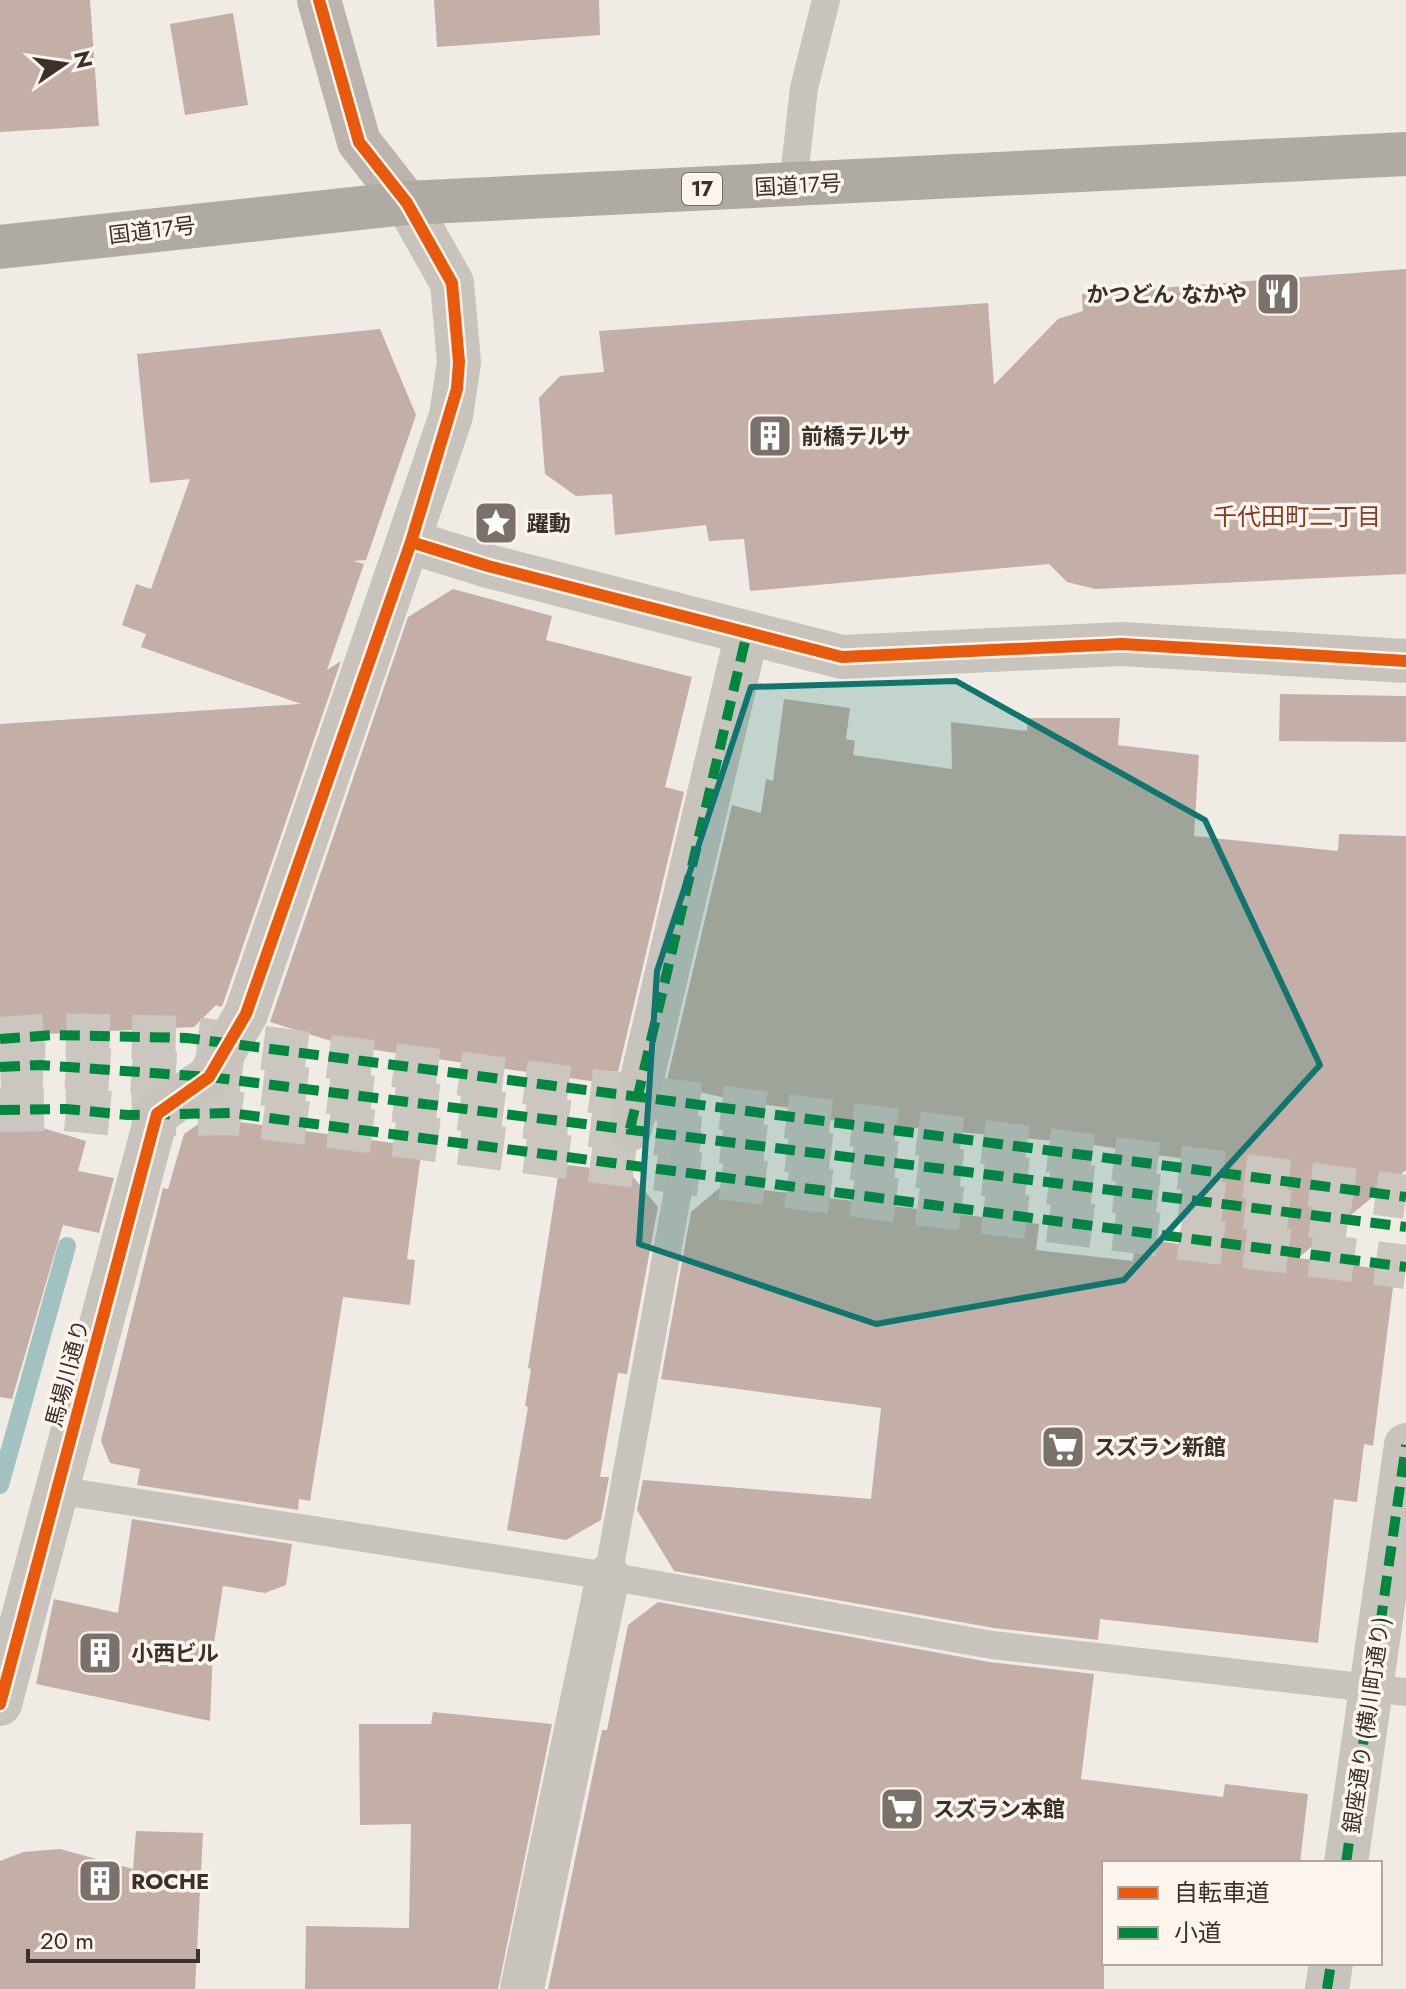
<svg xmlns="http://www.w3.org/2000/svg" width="1406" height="1989" font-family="Jost,'Noto Sans JP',sans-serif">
  <rect width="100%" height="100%" fill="#f0ebe5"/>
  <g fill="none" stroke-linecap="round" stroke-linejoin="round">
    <path stroke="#a1c2c1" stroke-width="18" d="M 0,1485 L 67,1246"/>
  </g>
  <path fill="#c3afa7" d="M 0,0 L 90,0 L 99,126 L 0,132 Z
    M 434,0 L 599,0 L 600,35 L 437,47 Z
    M 233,13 L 248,105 L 185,115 L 170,24 Z
    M 1406,269 L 1406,574 L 1095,589 L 1067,582 L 1049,564 L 750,591 L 744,539 L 709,541 L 706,525 L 615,535 L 612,494 L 576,496 L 545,474 L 539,398 L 560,376 L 604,372 L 599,331 L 988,303 L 994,385 L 1058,319 L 1083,311 L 1082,294 Z
    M 380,329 L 416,415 L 366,560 L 353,561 L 364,564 L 327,670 L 341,661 L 223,1004 L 221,1007 L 216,1005 L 194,1027 L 0,1036 L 0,724 L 301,704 L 141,647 L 146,634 L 122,625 L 136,584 L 151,589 L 190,479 L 150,483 L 137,354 Z
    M 453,589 L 552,616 L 546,640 L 692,677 L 665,787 L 684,792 L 618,1072 L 614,1071 L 611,1084 L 347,1046 L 270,1022 L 408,617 Z
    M 1280,694 L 1406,696 L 1406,742 L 1279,741 Z
    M 784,699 L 850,708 L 846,739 L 855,741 L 853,755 L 952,769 L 951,722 L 1027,731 L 1028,718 L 1120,718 L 1118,745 L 1199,755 L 1194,836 L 1338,851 L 1339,834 L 1406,836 L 1406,1170 L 1298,1258 L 1395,1271 L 1373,1446 L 1364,1444 L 1357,1502 L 1334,1499 L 1318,1643 L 1100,1619 L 1098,1640 L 994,1628 L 674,1571 L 637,1510 L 643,1480 L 871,1499 L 881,1408 L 661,1379 L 691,1212 L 723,1185 L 1039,1224 L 1036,1250 L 1133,1261 L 1136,1238 L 1193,1246 L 1204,1162 L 1087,1144 L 798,1117 L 806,1110 L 738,1101 L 666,1084 L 732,805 L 761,813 L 766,779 L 773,781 Z
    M 0,1115 L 86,1141 L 78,1171 L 114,1178 L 99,1233 L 63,1225 L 12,1399 L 0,1397 Z
    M 232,1121 L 422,1147 L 407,1259 L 415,1260 L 410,1305 L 343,1297 L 310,1501 L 299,1499 L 298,1510 L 137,1485 L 140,1469 L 110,1463 L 101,1441 L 163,1188 L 168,1189 L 184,1134 L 197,1125 L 232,1125 Z
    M 560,1164 L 630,1173 L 658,1207 L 627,1374 L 618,1373 L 600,1477 L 609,1477 L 601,1520 L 566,1540 L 507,1530 L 528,1407 L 525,1406 L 531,1369 L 528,1368 Z
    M 132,1519 L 292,1544 L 286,1585 L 265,1593 L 223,1586 L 213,1649 L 210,1721 L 36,1684 L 54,1599 L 118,1613 Z
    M 658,1602 L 989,1662 L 1094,1674 L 1081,1779 L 1223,1797 L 1225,1784 L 1308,1794 L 1300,1863 L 1104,1863 L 1104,1989 L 548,1989 L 602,1730 L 607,1730 L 628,1625 Z
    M 433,1712 L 552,1724 L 498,1989 L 305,1989 L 306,1926 L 409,1928 L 411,1824 L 360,1825 L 359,1724 L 431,1724 Z
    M 136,1831 L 203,1833 L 195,1989 L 0,1989 L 0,1861 L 23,1852 L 60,1849 L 133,1869 Z"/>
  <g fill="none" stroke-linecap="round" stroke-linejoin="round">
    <path stroke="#ccc6c0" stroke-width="44" stroke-dasharray="44 22" stroke-linecap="butt" d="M 0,1039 L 52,1035 L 187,1038 L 1406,1197
      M 0,1067 L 40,1065 L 209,1077 L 1348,1220
      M 0,1110 L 66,1109 L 128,1115 L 231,1113 L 1406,1267"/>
    <path stroke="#c9c3be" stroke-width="28" d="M 793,185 L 804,88 L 826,0
      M 56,1490 L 608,1576 L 992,1645 L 1406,1692
      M 608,1576 L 688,1136"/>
    <path stroke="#c9c3be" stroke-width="44" d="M 411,542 L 488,566 L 842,657 L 1122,644 L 1406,661
      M 630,1129 L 747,633
      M 0,1704 L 157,1114 L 209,1077 L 246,1014 L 451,416 L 459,362 L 452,283 L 407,203
      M 1346,1863 L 1406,1445
      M 522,1989 L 608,1576
      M 1327,1989 L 1331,1963"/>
    <path stroke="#bab3ae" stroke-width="44" d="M 319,0 L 359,142 L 407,203"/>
    <path stroke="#afaaa4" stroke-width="44" d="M 0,247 L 407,203 L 1406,154"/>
    <path stroke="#00873e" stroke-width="10" stroke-dasharray="20 10" stroke-linecap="butt" d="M 0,1039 L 52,1035 L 187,1038 L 1406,1197
      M 0,1067 L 40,1065 L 209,1077 L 1406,1227
      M 0,1110 L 66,1109 L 128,1115 L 231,1113 L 1406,1267
      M 630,1129 L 747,633
      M 1346,1863 L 1406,1445
      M 1327,1989 L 1331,1963"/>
    <g stroke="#fbf5ee" stroke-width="17">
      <path id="cycleway" d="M 411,542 L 488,566 L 842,657 L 1122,644 L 1406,661
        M 0,1704 L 157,1114 L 209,1077 L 246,1014 L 411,542 L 457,389 L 459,362 L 452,283 L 407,203 L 359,142 L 319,0"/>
    </g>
    <use href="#cycleway" stroke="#e8590c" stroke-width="12"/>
  </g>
  <path fill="#0f766e" fill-opacity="0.2" stroke="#0f766e" stroke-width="6" stroke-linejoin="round" d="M 956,681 L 1205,820 L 1320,1065 L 1124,1280 L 876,1324 L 639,1244 L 657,971 L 751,687 Z"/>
  <defs>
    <g id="restaurant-square" transform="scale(2.3)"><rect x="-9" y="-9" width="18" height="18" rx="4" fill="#7a716c" stroke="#fbf5ee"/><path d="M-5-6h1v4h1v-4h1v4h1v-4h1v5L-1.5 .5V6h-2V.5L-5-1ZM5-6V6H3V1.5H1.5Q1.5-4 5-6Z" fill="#fff"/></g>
    <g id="building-square" transform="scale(2.3)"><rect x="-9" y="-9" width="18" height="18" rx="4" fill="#7a716c" stroke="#fbf5ee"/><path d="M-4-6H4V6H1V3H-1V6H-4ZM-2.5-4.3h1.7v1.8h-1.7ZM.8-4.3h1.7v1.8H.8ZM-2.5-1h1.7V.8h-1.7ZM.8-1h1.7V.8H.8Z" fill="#fff"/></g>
    <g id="sight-square" transform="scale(2.3)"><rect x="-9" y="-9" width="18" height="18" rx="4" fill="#7a716c" stroke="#fbf5ee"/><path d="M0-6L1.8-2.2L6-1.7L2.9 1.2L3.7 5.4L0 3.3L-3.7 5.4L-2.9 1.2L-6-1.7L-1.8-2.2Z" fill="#fff"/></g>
    <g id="supermarket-square" transform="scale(2.3)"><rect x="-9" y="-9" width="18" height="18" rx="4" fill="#7a716c" stroke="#fbf5ee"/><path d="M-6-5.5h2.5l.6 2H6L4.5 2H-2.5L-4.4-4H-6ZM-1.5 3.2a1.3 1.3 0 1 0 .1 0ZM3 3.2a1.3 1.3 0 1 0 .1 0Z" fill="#fff"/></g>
  </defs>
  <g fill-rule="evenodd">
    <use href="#restaurant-square" x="1278" y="294"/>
    <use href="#building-square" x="770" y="436"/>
    <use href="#sight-square" x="496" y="523"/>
    <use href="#supermarket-square" x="1063" y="1447"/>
    <use href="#building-square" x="100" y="1653"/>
    <use href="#supermarket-square" x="902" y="1809"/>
    <use href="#building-square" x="100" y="1881"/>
  </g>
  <g text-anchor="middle" stroke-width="7" stroke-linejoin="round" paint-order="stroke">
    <rect fill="#fbf5ee" stroke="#756b66" stroke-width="2" x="682" y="173" width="40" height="32" rx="6"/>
    <g font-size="20" font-weight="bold" fill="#3b302b">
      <text x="702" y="196">17</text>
    </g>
    <g font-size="22" fill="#3b302b" stroke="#fbf5ee">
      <text transform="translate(798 185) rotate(-3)" y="8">国道17号</text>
      <text transform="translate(152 230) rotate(-7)" y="8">国道17号</text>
      <text transform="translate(67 1373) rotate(-75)" y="8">馬場川通り</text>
      <text transform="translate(1366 1725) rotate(-82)" y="8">銀座通り (横川町通り)</text>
    </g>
    <g font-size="22" font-weight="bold" fill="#3b302b" stroke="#fbf5ee" text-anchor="start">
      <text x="1247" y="302" text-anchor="end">かつどん なかや</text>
      <text x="801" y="444">前橋テルサ</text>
      <text x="527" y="531">躍動</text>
      <text x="1094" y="1455">スズラン新館</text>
      <text x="131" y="1661">小西ビル</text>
      <text x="933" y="1817">スズラン本館</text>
      <text x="131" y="1889">ROCHE</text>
    </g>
    <g font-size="24" fill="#8c3b22" stroke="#fbf5ee">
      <text x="1297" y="525">千代田町二丁目</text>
    </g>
  </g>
  <rect x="1102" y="1861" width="280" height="104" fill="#fbf5ee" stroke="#aea6a0" stroke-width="2"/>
  <rect x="1118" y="1887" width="40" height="12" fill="#e8590c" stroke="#aea6a0" stroke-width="2"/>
  <text x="1174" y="1901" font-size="24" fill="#3b302b">自転車道</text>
  <rect x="1118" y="1927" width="40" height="12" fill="#00873e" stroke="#aea6a0" stroke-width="2"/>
  <text x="1174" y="1941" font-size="24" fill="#3b302b">小道</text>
  <g transform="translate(64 64) rotate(77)" stroke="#fbf5ee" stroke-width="6" paint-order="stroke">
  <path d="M0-6L14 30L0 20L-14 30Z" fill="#3b302b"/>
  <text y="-12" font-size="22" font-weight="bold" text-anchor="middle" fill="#3b302b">N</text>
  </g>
  <path d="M28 1949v12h170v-12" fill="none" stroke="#3b302b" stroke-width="4"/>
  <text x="40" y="1949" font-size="24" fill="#3b302b" stroke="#fbf5ee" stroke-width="6" paint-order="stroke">20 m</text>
</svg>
